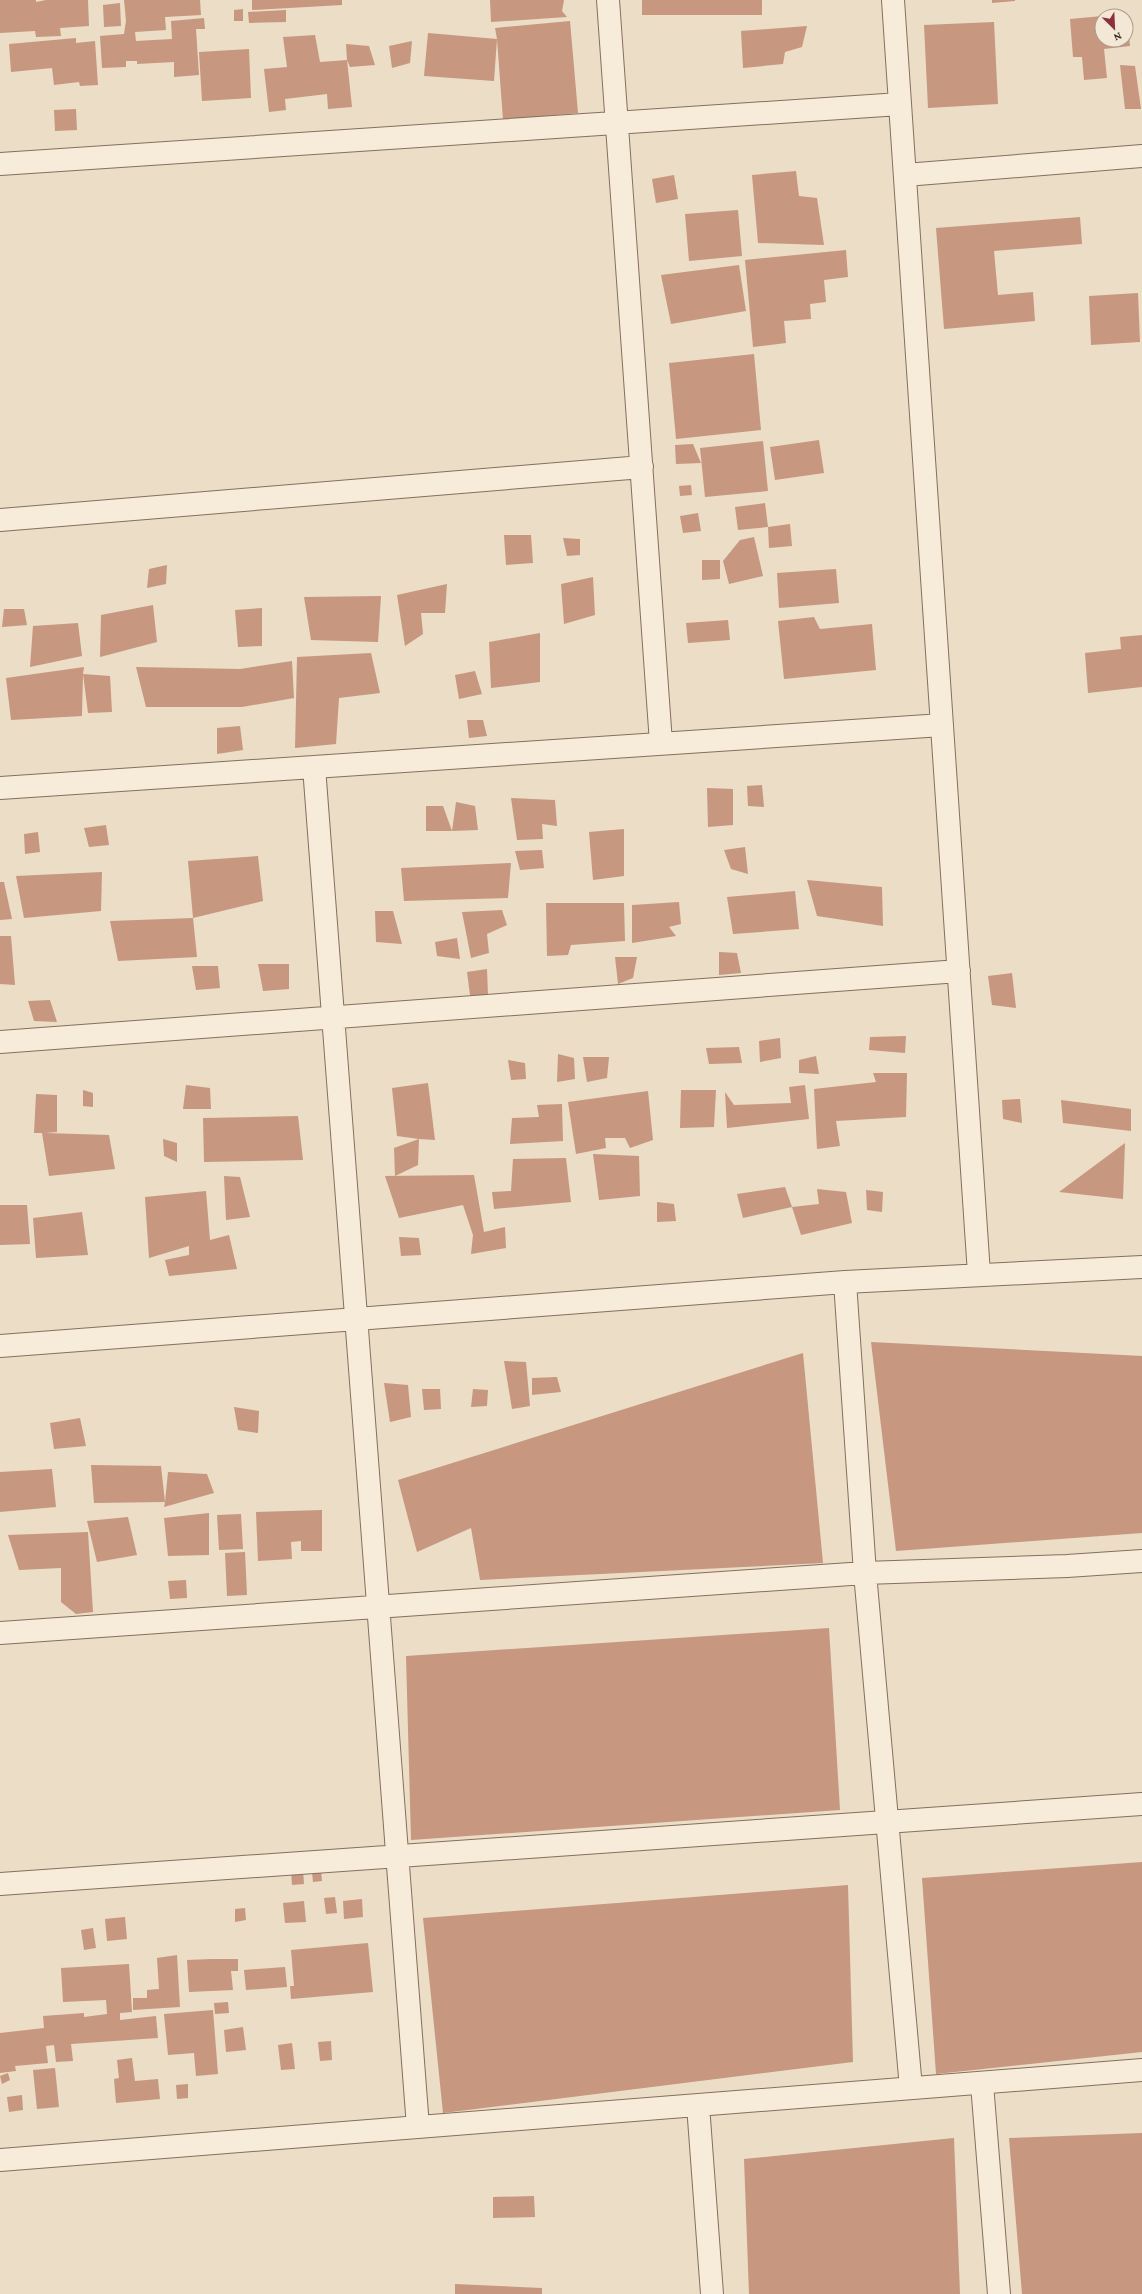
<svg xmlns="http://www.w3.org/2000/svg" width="1142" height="2294" font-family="'Crimson Pro',serif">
  <rect width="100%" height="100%" fill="#ebddc6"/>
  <path fill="#c7977f" d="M 0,0 L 36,0 L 36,2 L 46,0 L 88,0 L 89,26 L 60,28 L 61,36 L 36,37 L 35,31 L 0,33 Z
    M 124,0 L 200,0 L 201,15 L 165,17 L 166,30 L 135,32 L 136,41 L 172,39 L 171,21 L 204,18 L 205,29 L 196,29 L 199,75 L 174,77 L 174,62 L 137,64 L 137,61 L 126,61 L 126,67 L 102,68 L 100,36 L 124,34 L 126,21 Z
    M 252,0 L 342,0 L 342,5 L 252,10 Z
    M 490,0 L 564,0 L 562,11 L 567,17 L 491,22 Z
    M 642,0 L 762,0 L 762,15 L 642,15 Z
    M 992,0 L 1015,0 L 1015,1 L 992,3 Z
    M 120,3 L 121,26 L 104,27 L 103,5 Z
    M 243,9 L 243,21 L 234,21 L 234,10 Z
    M 286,10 L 286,22 L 249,23 L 248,12 Z
    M 1102,16 L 1102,40 L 1126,40 L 1127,16 L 1130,46 L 1104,49 L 1107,78 L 1084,80 L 1082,57 L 1073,57 L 1070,19 Z
    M 570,21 L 578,113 L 503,120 L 497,39 L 494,81 L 424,76 L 428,33 L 497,39 L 495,28 Z
    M 994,22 L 998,104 L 928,108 L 924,25 Z
    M 807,26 L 802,47 L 785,52 L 783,64 L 743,68 L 741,31 Z
    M 315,35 L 320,62 L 347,60 L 346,44 L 369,46 L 375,65 L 350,67 L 347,60 L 352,107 L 328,109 L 327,94 L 285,99 L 286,110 L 269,112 L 264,69 L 287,67 L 283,37 Z
    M 76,38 L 76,43 L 95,41 L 98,85 L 80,86 L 79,82 L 54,85 L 52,68 L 11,72 L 9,44 Z
    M 412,41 L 410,63 L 392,68 L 389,46 Z
    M 249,49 L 251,98 L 202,101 L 199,52 Z
    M 1120,65 L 1135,66 L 1141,109 L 1125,109 Z
    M 76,109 L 77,130 L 55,131 L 54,110 Z
    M 796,171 L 799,196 L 817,198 L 824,245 L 758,243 L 752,175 Z
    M 674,175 L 678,199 L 656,203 L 652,179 Z
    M 738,210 L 742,256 L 689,261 L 685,214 Z
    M 1080,217 L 1082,244 L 994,251 L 998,295 L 1033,292 L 1035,321 L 944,329 L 936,228 Z
    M 846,250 L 848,277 L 824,280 L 826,302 L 810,304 L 811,319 L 784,321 L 786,343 L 753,347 L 745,260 Z
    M 739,265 L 746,311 L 671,324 L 661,275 Z
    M 1138,293 L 1140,342 L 1091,345 L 1089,296 Z
    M 754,354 L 761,430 L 676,439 L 669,363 Z
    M 819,440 L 824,473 L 775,480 L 770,447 Z
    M 763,441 L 768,491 L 705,497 L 700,448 Z
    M 693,444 L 701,463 L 676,464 L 675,445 Z
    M 691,485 L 692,495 L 680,496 L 679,486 Z
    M 765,503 L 768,527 L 738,530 L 735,507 Z
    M 698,513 L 701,531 L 683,533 L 680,516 Z
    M 790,524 L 792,546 L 769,548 L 768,527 Z
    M 504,535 L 531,535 L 533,563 L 506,565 Z
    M 754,537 L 763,576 L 729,584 L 723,561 L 740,540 Z
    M 563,538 L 580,539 L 580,555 L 567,556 Z
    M 702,560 L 720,560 L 720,579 L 702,580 Z
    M 167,565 L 166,584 L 147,588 L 149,569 Z
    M 836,569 L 839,603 L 779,608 L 777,573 Z
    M 593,577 L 595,615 L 564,624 L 561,584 Z
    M 447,584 L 445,613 L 421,613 L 423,634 L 405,646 L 397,595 Z
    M 381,596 L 378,642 L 311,640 L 304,597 Z
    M 153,605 L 157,642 L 100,657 L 101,615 Z
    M 262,608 L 262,646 L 238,647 L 235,610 Z
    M 4,609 L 24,609 L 27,625 L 2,627 Z
    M 814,617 L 820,629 L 872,624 L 876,670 L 784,679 L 778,621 Z
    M 728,620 L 730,640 L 688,643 L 686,623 Z
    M 78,623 L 82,656 L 30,667 L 33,626 Z
    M 540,633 L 540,682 L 491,688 L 489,642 Z
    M 1142,635 L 1142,687 L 1088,693 L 1085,653 L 1121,649 L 1120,637 Z
    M 371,653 L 380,693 L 339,698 L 336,744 L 295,748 L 297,657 Z
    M 292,661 L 294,698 L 242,707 L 146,707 L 136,667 L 240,669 Z
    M 84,667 L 83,674 L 110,676 L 112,712 L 88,713 L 83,674 L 82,716 L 11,720 L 6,678 Z
    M 475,671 L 482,694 L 459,699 L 455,675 Z
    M 467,720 L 483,720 L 487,736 L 469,738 Z
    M 240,726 L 243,750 L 217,754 L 217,728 Z
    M 762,785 L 764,807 L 748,806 L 747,786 Z
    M 707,788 L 733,789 L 733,825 L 708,827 Z
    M 511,798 L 555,800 L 557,826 L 542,824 L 543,839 L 517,840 Z
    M 456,802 L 475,806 L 478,830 L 452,831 Z
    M 426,806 L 443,806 L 452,831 L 426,831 Z
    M 106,825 L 109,845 L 89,847 L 84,828 Z
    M 624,829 L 624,876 L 593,880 L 589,832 Z
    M 38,832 L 40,852 L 25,854 L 24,834 Z
    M 745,847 L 748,874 L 731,869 L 724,850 Z
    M 542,850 L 544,868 L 520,870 L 515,851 Z
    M 258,856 L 263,901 L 193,918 L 197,957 L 118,961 L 110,921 L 193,918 L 188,861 Z
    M 511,863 L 508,898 L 404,901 L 401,868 Z
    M 102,872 L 101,911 L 24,918 L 16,876 Z
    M 807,880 L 882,887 L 883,926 L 817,916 Z
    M 0,882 L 4,882 L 12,919 L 0,920 Z
    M 795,891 L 799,929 L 733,934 L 727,897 Z
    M 679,902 L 681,924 L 669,927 L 676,936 L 632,943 L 632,905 Z
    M 546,903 L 624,903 L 625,941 L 571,945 L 568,955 L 547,956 Z
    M 502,910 L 507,925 L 487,934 L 489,953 L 471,958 L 462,912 Z
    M 375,911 L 393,911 L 402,944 L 376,942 Z
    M 0,936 L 11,936 L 15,985 L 0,984 Z
    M 457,938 L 460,959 L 437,956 L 435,942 Z
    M 719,952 L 737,953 L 741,973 L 719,975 Z
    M 615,957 L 637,957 L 633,978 L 618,984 Z
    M 258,964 L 289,964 L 289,989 L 263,991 Z
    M 192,966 L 218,966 L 220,988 L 196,990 Z
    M 487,969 L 488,995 L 470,995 L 467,972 Z
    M 1012,973 L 1016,1008 L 992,1005 L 988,976 Z
    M 50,1000 L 57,1022 L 34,1021 L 28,1001 Z
    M 906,1036 L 905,1053 L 869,1050 L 870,1037 Z
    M 780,1038 L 781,1058 L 760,1062 L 759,1041 Z
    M 739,1047 L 742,1063 L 709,1064 L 706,1048 Z
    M 558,1054 L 574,1058 L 575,1079 L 557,1082 Z
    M 816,1056 L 819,1074 L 799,1073 L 799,1060 Z
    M 583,1057 L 609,1057 L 607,1078 L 587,1082 Z
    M 508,1060 L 525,1063 L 526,1079 L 511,1080 Z
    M 873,1073 L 907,1073 L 906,1117 L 836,1121 L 840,1146 L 817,1149 L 814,1089 L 876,1082 Z
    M 428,1083 L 435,1140 L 419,1139 L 418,1165 L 395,1176 L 394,1148 L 419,1139 L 397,1136 L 392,1088 Z
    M 186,1085 L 210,1088 L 211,1109 L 183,1109 Z
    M 805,1085 L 809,1119 L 727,1128 L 725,1092 L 734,1105 L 791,1103 L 789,1087 Z
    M 83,1090 L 93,1093 L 93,1107 L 83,1106 Z
    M 681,1090 L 716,1090 L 714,1127 L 680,1128 Z
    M 648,1091 L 653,1140 L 630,1148 L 625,1138 L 605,1138 L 606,1148 L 576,1154 L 568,1102 Z
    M 36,1094 L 57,1095 L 57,1132 L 45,1133 L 109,1135 L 115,1169 L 49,1176 L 42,1133 L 34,1133 Z
    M 1020,1099 L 1022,1123 L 1003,1119 L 1002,1100 Z
    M 1061,1100 L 1131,1109 L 1131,1131 L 1063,1123 Z
    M 562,1104 L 563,1141 L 510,1144 L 512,1118 L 539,1117 L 537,1105 Z
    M 298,1116 L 303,1160 L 204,1162 L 203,1118 Z
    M 163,1139 L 177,1143 L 177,1162 L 164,1156 Z
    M 1125,1143 L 1123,1199 L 1059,1192 Z
    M 593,1154 L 639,1156 L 640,1196 L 599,1200 Z
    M 566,1158 L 571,1202 L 494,1209 L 492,1192 L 511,1191 L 513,1159 Z
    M 474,1175 L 484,1232 L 505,1227 L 506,1248 L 471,1254 L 473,1235 L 463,1205 L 399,1218 L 385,1176 Z
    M 224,1176 L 240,1177 L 250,1217 L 226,1220 Z
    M 785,1187 L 792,1207 L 743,1218 L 737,1194 Z
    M 817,1189 L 846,1192 L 852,1223 L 801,1235 L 792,1207 L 819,1204 Z
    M 866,1190 L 883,1192 L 882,1212 L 867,1210 Z
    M 206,1191 L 210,1240 L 229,1235 L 237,1269 L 169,1276 L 165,1260 L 189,1255 L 189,1246 L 149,1258 L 145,1197 Z
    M 657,1202 L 674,1204 L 676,1221 L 657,1222 Z
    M 0,1205 L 27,1205 L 30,1244 L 0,1245 Z
    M 82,1212 L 88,1255 L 36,1258 L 33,1218 Z
    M 399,1237 L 419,1238 L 421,1255 L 401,1256 Z
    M 871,1342 L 1142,1356 L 1142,1533 L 896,1551 Z
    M 803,1353 L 823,1563 L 480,1580 L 471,1528 L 417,1552 L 398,1480 Z
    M 504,1361 L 526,1362 L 530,1406 L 512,1409 Z
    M 557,1377 L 561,1392 L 532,1395 L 532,1378 Z
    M 384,1383 L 408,1385 L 411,1417 L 390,1422 Z
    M 422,1389 L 440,1389 L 441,1409 L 424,1410 Z
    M 473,1389 L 488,1390 L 487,1406 L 471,1407 Z
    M 234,1407 L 259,1411 L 258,1433 L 238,1430 Z
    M 80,1418 L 86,1446 L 54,1449 L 50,1423 Z
    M 91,1465 L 161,1466 L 165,1502 L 168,1472 L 207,1474 L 214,1493 L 164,1507 L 165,1502 L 94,1503 Z
    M 52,1469 L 56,1507 L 0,1512 L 0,1472 Z
    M 322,1510 L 322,1551 L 301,1551 L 301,1541 L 291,1542 L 292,1559 L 258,1561 L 256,1512 Z
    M 209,1513 L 209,1555 L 168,1556 L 164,1518 Z
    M 241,1514 L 243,1549 L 219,1550 L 217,1515 Z
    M 128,1517 L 137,1555 L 97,1562 L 87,1521 Z
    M 88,1532 L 93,1612 L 76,1614 L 61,1602 L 61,1568 L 19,1570 L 8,1535 Z
    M 245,1552 L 247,1595 L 227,1596 L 225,1553 Z
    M 186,1580 L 187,1598 L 170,1599 L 168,1581 Z
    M 829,1628 L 840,1810 L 411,1840 L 406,1656 Z
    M 1142,1862 L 1142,2052 L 936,2074 L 922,1878 Z
    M 303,1869 L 304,1884 L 292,1885 L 291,1870 Z
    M 321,1870 L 322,1881 L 313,1882 L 312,1872 Z
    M 848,1885 L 853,2062 L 443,2113 L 423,1918 Z
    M 335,1897 L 337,1913 L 326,1914 L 324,1898 Z
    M 362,1899 L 363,1917 L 344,1919 L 343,1901 Z
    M 304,1901 L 306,1922 L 285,1923 L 283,1903 Z
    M 245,1908 L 246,1920 L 235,1922 L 235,1909 Z
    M 125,1917 L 127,1939 L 107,1941 L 105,1919 Z
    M 93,1928 L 96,1948 L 84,1950 L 81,1930 Z
    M 368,1943 L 373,1992 L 291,1999 L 290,1986 L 294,1986 L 291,1950 Z
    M 177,1955 L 180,2007 L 133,2010 L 133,1998 L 147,1998 L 147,1990 L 159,1989 L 157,1958 Z
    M 211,1959 L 238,1959 L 238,1971 L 231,1971 L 233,1990 L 189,1992 L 187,1960 Z
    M 129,1964 L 132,2012 L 120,2013 L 120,2020 L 156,2016 L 158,2038 L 71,2044 L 73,2061 L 56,2062 L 54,2045 L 46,2046 L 48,2063 L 15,2066 L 16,2071 L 0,2073 L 0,2033 L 44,2028 L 43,2016 L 84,2013 L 84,2017 L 107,2014 L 106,2000 L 63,2002 L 61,1968 Z
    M 285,1967 L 287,1987 L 246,1990 L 244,1970 Z
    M 228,2002 L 229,2013 L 215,2014 L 214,2003 Z
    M 213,2010 L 218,2074 L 196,2076 L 194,2053 L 168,2055 L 164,2014 Z
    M 243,2027 L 246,2050 L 226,2052 L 224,2030 Z
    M 331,2041 L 332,2060 L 320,2061 L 318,2042 Z
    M 292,2043 L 295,2069 L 281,2070 L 278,2045 Z
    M 132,2058 L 135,2081 L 158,2079 L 160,2099 L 116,2103 L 114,2079 L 119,2078 L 117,2060 Z
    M 55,2068 L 59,2107 L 37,2109 L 33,2070 Z
    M 8,2073 L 10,2080 L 2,2084 L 0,2076 Z
    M 188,2084 L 188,2098 L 177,2099 L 176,2085 Z
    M 22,2095 L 23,2110 L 9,2112 L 7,2097 Z
    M 1142,2133 L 1142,2294 L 1022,2294 L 1009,2138 Z
    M 954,2138 L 960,2294 L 749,2294 L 744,2159 Z
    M 534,2196 L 535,2217 L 493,2218 L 493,2197 Z
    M 455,2284 L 542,2288 L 542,2294 L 455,2294 Z"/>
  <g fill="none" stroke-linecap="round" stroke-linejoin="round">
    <g stroke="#856f5d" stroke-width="24">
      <path id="street" d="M 608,0 L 661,743
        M 893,0 L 979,1274
        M 0,164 L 900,104
        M 905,175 L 1142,156
        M 0,520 L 642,467
        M 314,767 L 418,2127
        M 0,788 L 942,725
        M 0,1042 L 959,971
        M 845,1282 L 865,1573 L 911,2088
        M 0,1346 L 845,1282 L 1142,1267
        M 0,1633 L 865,1573 L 1067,1566 L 1142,1561
        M 0,1884 L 1142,1804
        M 982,2084 L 999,2294
        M 698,2105 L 712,2294
        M 0,2160 L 1142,2070"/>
    </g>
    <use href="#street" stroke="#f7ebd9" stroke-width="22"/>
  </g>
  <g transform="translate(1114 28) rotate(156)"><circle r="19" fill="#f3e8d5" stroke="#a89c8d"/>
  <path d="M0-3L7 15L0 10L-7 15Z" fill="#903139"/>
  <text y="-6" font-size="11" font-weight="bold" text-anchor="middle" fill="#372920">N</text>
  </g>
</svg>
